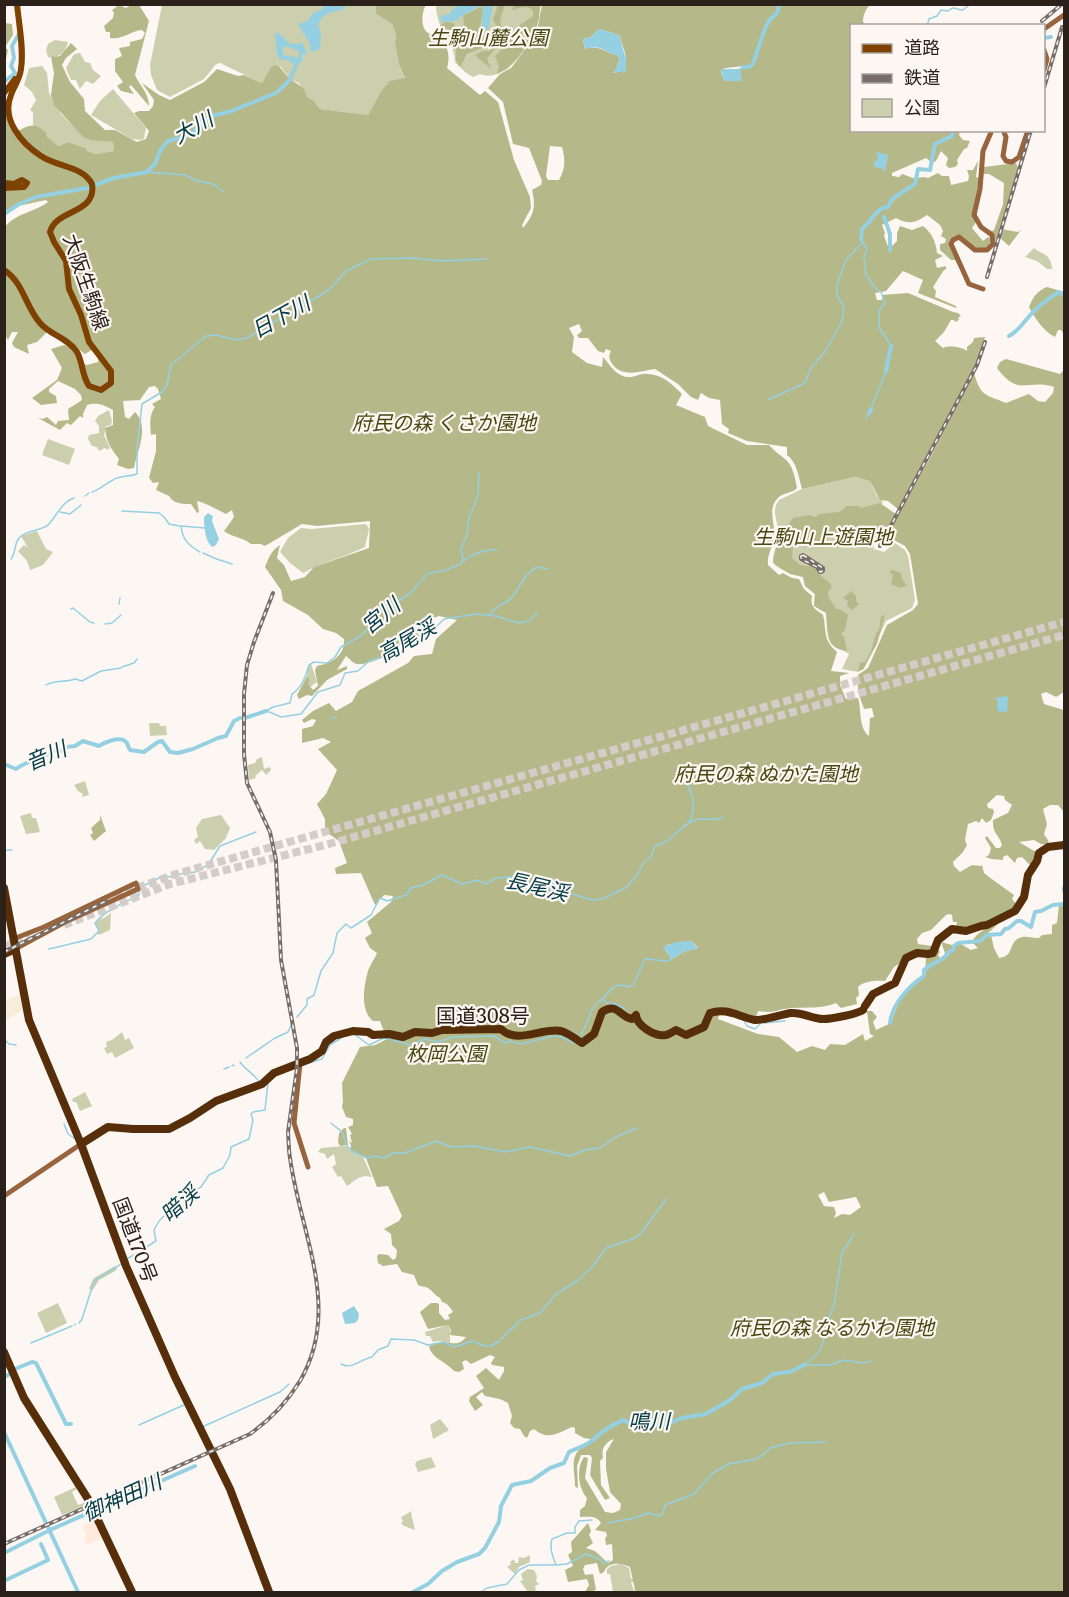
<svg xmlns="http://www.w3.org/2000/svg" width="1069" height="1597" font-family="Literata,'Noto Sans JP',serif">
  <rect width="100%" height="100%" fill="#fdf7f3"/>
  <path fill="#f7edd8" d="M 21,993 L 25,1008 L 5,1021 L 5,1001 Z"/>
  <path fill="#ffeadb" d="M 94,1520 L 103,1538 L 87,1545 L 84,1538 L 87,1536 L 82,1526 Z"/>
  <path fill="#cbcfad" d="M 376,4 L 376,14 L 392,24 L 396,35 L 395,43 L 399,65 L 405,79 L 380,93 L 368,115 L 320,109 L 314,101 L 307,97 L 299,83 L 291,80 L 281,67 L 270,68 L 262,83 L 220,63 L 216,64 L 204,79 L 170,97 L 157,90 L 151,75 L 150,65 L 162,5 Z
    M 439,4 L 541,5 C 538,15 539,26 534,37 C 525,54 500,83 480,74 L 473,77 L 465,72 L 455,62 C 454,37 438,34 436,7 Z
    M 55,40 L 68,42 C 66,52 58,59 48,57 L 46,50 L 48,44 Z
    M 80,53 L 85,62 L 90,63 L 93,70 L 101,76 L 93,84 L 86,81 L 80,89 L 76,80 L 71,80 L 66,68 L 74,54 Z
    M 42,66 L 47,73 L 49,93 L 61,114 L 84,137 L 113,142 L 114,151 L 96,154 L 87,151 L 86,148 L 68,142 L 58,146 C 46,141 45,131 33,125 L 33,112 L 30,110 L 36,100 L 32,92 L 24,85 L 29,68 Z
    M 113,89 L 146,128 L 144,138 L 142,140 L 132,139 L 91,115 L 100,101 Z
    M 1034,248 C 1042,255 1051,253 1052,269 L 1047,269 L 1037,261 L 1025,257 Z
    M 109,410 L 112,421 L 111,425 L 106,426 L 104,435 L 110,448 L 107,450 L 105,448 L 99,451 L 97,447 L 92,446 L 88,439 L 89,435 L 99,433 L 99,426 L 95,421 L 98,416 Z
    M 48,439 L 75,449 L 69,465 L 42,455 Z
    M 855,477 L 870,481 L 877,496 L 883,502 L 872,519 L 874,549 L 884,552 L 895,543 L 905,550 L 908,556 L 915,600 L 912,608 L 886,621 L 864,669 L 858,672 L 842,669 L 849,654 L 831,643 L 827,629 L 826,613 L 814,606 L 815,594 L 805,586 L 803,577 C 796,575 777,570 774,563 C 770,556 779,544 779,536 C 779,523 770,512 779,500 L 802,489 Z
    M 366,524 L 369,529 L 365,547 C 345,557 322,562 303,573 L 290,563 L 280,552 L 288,538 L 301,528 L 311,529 Z
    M 37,531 L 46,549 L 53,552 L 43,565 L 30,570 L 27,561 L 18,551 L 24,545 L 28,548 L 21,536 Z
    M 311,664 L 317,682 L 310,687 L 307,684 L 310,679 L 307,676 L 308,667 Z
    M 149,723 L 159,723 L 160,726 L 166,726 L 167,735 L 150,736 Z
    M 262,757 L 264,769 L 270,767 L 271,770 L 266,775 L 262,770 L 255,776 L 256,778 L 249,780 L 248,765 L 255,763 L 257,759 Z
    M 85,781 L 89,795 L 82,797 L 83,794 L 78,791 L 74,785 Z
    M 31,813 L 32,818 L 36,818 L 40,832 L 26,834 L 20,816 Z
    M 221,815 L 230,828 L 226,838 L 214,850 L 205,849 L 200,841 L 196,844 L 194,840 L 198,837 L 196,828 L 202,819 Z
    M 111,913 L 110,930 L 99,935 L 97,933 L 99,931 L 95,923 L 100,919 L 104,918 Z
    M 122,1032 L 125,1040 L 129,1038 L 134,1048 L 115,1058 L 112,1052 L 107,1054 L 104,1048 L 107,1047 L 106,1042 L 112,1040 Z
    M 85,1092 L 92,1106 L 80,1111 L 76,1102 L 73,1102 L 72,1099 Z
    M 345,1146 C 348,1147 358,1155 363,1157 L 372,1177 L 365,1176 L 358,1178 L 347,1186 L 341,1176 L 338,1177 L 332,1167 L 336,1164 L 334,1154 L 327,1159 L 325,1154 L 318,1152 L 321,1148 Z
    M 115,1266 L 117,1270 L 99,1280 L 92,1291 L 89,1288 L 94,1278 Z
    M 58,1303 L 67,1323 L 46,1333 L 37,1313 Z
    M 448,1325 L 450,1329 L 450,1343 L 439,1341 L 433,1342 L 430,1336 L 426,1336 L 425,1332 Z
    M 440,1419 L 449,1430 L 433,1439 L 430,1425 Z
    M 431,1457 L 436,1467 L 418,1472 L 415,1464 L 417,1461 Z
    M 78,1486 L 78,1488 L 72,1492 L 78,1505 L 86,1502 L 87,1505 L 62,1515 L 54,1497 Z
    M 412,1511 L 411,1513 L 415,1530 L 404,1526 L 401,1523 L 403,1521 L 401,1517 Z
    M 530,1555 L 530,1562 L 519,1567 L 515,1574 L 507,1567 L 511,1564 L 510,1562 L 514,1559 L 515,1563 L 518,1563 L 519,1557 L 524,1558 Z
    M 621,1564 L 629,1568 L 631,1579 L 633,1579 L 634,1582 L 631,1582 L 634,1591 L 633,1592 L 613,1592 L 610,1574 L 607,1574 L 607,1569 L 611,1566 Z
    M 528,1569 L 534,1570 L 537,1576 L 536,1581 L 539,1584 L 535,1586 L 536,1590 L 533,1592 L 525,1592 L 527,1591 L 520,1581 L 523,1580 L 521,1574 Z"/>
  <path fill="#b5b989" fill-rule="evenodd" d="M 871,4 C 866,8 863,15 863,22 L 867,25 L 852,26 L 852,130 L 960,131 L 959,135 L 963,140 L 970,141 L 967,148 L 964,149 L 957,160 L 958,164 L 955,167 L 949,168 L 946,165 L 948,158 L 941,151 L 936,161 L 932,163 L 926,158 L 892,173 L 892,176 L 899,177 L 902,174 L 913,178 L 924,177 L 928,178 L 938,173 L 942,176 L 949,176 L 951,185 L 968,181 L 969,176 L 967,170 L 973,170 L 978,161 L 976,177 L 979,178 L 976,222 L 972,228 L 983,241 L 988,237 L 991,240 L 988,248 C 975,252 969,242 960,235 L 952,239 L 958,265 L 955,260 L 951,260 L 940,250 L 940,244 L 945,243 L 946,239 L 941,236 L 943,231 L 940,225 L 927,215 C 915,223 909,225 896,218 L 882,225 L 885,233 L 884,236 L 889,249 L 897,241 L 897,233 L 900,226 L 912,230 L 923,226 C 932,233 936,242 937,253 L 943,256 L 935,260 L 937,268 L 946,266 L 946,269 L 944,270 L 933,287 L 936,291 L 935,297 L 956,306 L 956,308 L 918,293 L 923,280 L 903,271 L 886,291 L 875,293 L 877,300 L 882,300 L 882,295 L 908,293 L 953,312 L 958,313 L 961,316 L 958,318 L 959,320 L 955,322 L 954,320 L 951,320 L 944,332 L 935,341 L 943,348 C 949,345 962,347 967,351 L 967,347 L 973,342 L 974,338 L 985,337 L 980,358 L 973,371 L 899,510 L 888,501 L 880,500 L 870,481 L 855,477 L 802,489 C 799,478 797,462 787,455 L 787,447 L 747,441 L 728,433 L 729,429 L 722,424 L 720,400 L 709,398 L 701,393 L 698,400 L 691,397 L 678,384 L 655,369 C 640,371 624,378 613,365 C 609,359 608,357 611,351 L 606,349 L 604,353 L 598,351 L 588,338 L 579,338 L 577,335 L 582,331 L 579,324 L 569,328 L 574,337 L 572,352 L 587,363 L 602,367 L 603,357 C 609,364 617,377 628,377 C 634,378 640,373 647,374 C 662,374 672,384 682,394 L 676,405 L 705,417 L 708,426 L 747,445 L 769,445 C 774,451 779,454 785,459 C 793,465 795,478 797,488 C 792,494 782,492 777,499 C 767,510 776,525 774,537 C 773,547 767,554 768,565 L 779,575 L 783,573 L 792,578 L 799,579 L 804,589 L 812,596 C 810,607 815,609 823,615 C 827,630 822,639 837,652 L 831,671 L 849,673 L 840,676 L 840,685 L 846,699 L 858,698 C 862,711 858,727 869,736 L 870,718 L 874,717 L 872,708 L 864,709 L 858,692 L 858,675 L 868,668 L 887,625 L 913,610 L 918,604 L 910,554 L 905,546 L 886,536 L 930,458 L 974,373 C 981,397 985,394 1006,403 L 1029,394 L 1038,401 L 1045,402 L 1053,393 L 1054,387 C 1027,378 1019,398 997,368 L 1000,362 L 1006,359 L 1060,374 L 1064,370 L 1064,692 L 1056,697 L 1046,692 L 1041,694 L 1044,704 L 1064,710 L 1064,812 L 1058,805 L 1050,805 L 1043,809 L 1047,824 L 1044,834 L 1049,842 C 1042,847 1040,843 1034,840 L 1019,842 L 1036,852 L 1032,867 L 1022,857 L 1017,858 L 1015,863 L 1007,855 L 1003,857 L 1003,860 L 991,859 L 985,857 L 989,855 L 991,848 L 985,838 L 987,836 L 996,848 L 1000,848 L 1002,845 C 999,834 992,834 993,820 L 1008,813 L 1012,805 L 1005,800 L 1004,796 L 997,795 L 987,804 L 988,808 L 993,809 L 994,812 L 991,820 L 986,823 L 982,818 L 979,823 L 976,821 L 968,824 L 965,840 L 967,845 L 963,852 L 953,862 L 954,866 L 960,872 L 972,865 L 981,866 L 982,865 L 984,873 L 989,877 L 1014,895 L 1012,899 L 1018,906 L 972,928 L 956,927 L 957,922 L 953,922 L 952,915 L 949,914 L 946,915 L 931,930 L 922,933 L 917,939 L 918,944 L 932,946 L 933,951 L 917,952 L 894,967 L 885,981 C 877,980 863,981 858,987 L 859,995 L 856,998 L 857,1004 L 841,1008 L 836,1003 C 821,1009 808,1007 792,1008 C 777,1009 775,1014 758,1011 L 756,1018 L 720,1010 L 718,1019 L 758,1034 L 779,1037 L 797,1052 L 812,1046 L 825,1050 L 830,1044 L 845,1045 L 863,1034 L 865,1041 L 874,1036 L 870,1034 L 867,1011 L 872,1011 L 877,1017 L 873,1022 L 876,1030 L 891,1023 L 901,995 L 913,987 L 925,976 L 926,958 L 938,948 L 940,952 L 938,955 L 940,958 L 940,960 L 944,958 L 945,953 L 941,942 L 952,945 L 961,944 L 971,950 L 978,948 L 972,942 C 976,932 989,927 999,923 L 987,934 L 991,935 L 994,948 L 999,958 C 1014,957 1008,944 1019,938 C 1025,935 1033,938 1039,938 L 1042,935 L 1052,934 L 1052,925 L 1057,923 L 1059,905 L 1064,905 L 1064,1592 L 634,1592 L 635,1590 L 630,1567 C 621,1563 608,1561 604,1572 L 600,1574 L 597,1563 L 585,1565 L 583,1569 L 585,1575 L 593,1574 L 596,1589 L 593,1592 L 585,1592 L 589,1585 L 587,1579 L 568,1582 L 565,1570 L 573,1566 L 568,1555 L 572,1552 L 571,1542 L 588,1523 L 591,1531 L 589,1535 L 593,1543 L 586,1548 L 595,1551 L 608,1563 L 613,1560 L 612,1544 L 606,1545 L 605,1538 L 607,1536 L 606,1532 L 595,1530 L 601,1523 C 596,1515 589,1517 580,1517 L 580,1510 L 585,1506 L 587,1498 C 578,1488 576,1468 584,1457 L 588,1458 L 585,1478 L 605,1512 L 613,1513 L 620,1510 L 621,1504 L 610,1492 L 606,1469 L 606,1452 L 614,1439 C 605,1442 601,1449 603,1458 L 600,1461 L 601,1485 L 610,1498 L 605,1500 L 590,1475 L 592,1458 L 590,1455 L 581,1455 L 577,1466 L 578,1487 L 577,1488 L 575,1486 C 575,1472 569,1457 582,1447 C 586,1444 592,1442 596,1440 L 584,1438 L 575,1433 L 575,1428 L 572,1427 C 558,1433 548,1441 534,1429 L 530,1431 L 527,1438 L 524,1436 L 520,1429 L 514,1428 L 510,1423 L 512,1416 L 508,1403 L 500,1399 L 485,1396 L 482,1392 L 476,1397 L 483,1405 L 475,1411 L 469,1401 L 470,1397 L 484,1388 L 476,1376 L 486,1368 L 499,1380 L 504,1371 L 504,1367 L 492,1365 L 491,1363 L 495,1357 L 490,1355 L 471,1364 L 466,1360 L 462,1362 L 464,1369 L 459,1372 L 454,1371 C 445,1361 431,1358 429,1346 C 433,1345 439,1342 444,1342 C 453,1343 459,1346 466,1337 L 450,1335 L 451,1330 L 448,1325 L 428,1329 L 420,1312 L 431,1303 L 437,1303 L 439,1304 L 439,1313 L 445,1320 L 450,1319 L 448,1315 L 453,1312 C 450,1307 447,1303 442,1302 L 440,1298 C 434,1295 433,1291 428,1288 C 425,1286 421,1287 418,1285 L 414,1275 L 402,1272 L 397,1264 L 383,1266 L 378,1263 L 377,1256 L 379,1254 L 388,1255 L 393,1260 L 396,1258 L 397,1250 L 392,1245 L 391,1234 L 384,1229 L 399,1221 L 402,1216 L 388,1186 L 377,1187 L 366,1158 L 353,1152 L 350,1149 L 351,1146 L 349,1141 L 352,1143 L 350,1135 L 352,1134 L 348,1127 L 353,1125 L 353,1119 L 346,1117 L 342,1107 L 343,1102 L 342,1083 L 360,1047 L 375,1045 L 387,1039 L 380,1021 L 373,1021 C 361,1012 363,989 367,975 C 368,968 374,960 377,953 L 370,948 L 365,938 L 372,933 L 367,922 L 391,902 L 393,896 L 384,895 L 375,905 L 361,873 L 336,874 L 335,868 L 347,863 L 339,841 L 325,831 L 325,819 L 317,804 L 326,794 L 337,770 L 318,749 L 331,742 L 323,738 L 302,743 L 302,729 L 313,726 L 316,720 L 312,719 L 304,723 L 302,720 L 313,711 L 329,703 L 336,711 L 352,702 L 358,691 L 408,663 L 414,656 L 432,654 L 436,639 L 457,620 L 439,616 L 414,624 L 420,640 C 408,646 369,666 358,664 C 353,664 350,659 346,656 L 337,670 L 347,666 L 347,669 L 327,680 L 312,696 L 307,695 L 299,699 L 297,695 L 307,676 L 310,679 L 308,684 L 313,690 L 318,686 L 315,670 L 317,666 C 332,663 345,656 344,639 L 336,633 L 323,629 L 308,615 L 283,601 L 281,590 L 265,567 C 269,557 271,551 280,545 L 277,558 L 284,565 L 291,581 L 305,577 L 314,567 L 369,548 L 370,521 L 317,526 L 302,524 L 265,546 L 261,544 L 251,544 C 243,537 233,538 224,531 L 234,517 L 232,510 L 226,514 C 216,509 208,504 197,501 L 199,512 L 197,513 L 191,504 C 182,504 174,504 169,496 L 156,490 L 159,482 L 153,483 L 149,478 L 156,451 L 156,434 L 151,435 C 150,425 149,415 155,407 L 152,404 L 161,399 L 158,389 L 155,386 L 149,387 L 140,400 L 123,401 L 125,417 L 129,419 L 135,412 C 150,427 137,451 134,468 L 128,469 L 117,465 L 119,459 C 111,449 106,441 105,428 L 113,425 L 113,410 C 104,405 97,402 87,405 L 83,414 L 83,418 L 80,416 L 71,425 L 67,423 L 60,430 L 38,418 L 43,419 L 47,417 L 56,425 L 58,421 L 69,420 L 68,409 L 82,400 L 81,395 L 75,389 L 58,381 L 49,389 L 49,392 L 56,396 L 57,403 L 41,405 L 32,398 L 57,380 L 62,368 L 51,349 L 64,345 L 72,348 L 78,361 L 87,365 L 98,362 L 100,353 L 95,348 L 85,354 L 50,329 L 37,342 L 27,345 L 29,354 L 14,347 L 12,343 L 18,332 L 12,332 L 8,340 L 5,335 L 5,227 C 16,213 33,213 48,202 L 46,200 L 18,206 L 5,215 L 4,115 L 7,115 L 14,133 C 30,125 34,121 47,134 L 46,136 L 58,146 L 68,142 L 86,148 L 87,151 L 96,154 L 114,151 L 113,142 L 91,140 L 83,137 L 54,105 L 51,95 L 54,73 L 51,57 L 60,56 L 71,43 L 77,49 L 66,58 L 62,65 L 70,82 L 84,99 L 85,111 L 105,130 L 115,130 L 137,142 L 146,139 L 149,131 L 134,113 L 139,111 L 149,111 L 153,106 L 154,100 L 142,83 L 159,95 L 170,100 L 204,82 L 217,69 L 238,76 L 244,75 L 262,83 L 270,68 L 275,65 C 283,68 284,73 290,79 C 298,85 304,85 307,97 L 314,101 L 320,109 L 368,115 L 380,93 L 390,81 L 405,78 L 399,65 L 395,43 L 396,35 L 392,24 L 376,14 L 376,5 L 426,5 C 422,11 420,26 427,32 C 430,35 436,35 439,38 C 449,46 450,57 447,68 L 480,95 L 485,91 L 498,102 L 514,160 L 530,197 L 531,208 L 522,225 L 523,228 C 534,215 536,207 532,190 L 541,185 L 542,181 L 529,148 L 513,144 L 503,102 L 488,88 L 500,74 L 511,68 L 536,36 L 542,5 ZM 599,29 L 619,35 C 623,49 635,69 614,73 L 620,60 L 617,55 C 605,53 600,44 585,49 L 583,39 L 591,37 ZM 745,66 L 740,70 L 741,81 L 725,81 L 721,74 L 722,69 C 729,67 738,67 745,66 ZM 550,146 L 562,147 C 565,159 566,168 559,180 L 548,180 L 546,176 ZM 691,941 L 698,948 L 685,951 L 672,959 L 665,950 L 667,945 ZM 824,1192 L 829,1202 L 856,1197 L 861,1207 L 850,1215 L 842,1214 L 834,1218 L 836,1213 L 834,1207 L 824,1206 L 818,1195 Z
    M 119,5 L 126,8 L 131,5 L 139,5 L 149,21 L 135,75 C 140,86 149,93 149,106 L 131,85 L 129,87 L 134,94 L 121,91 L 117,86 L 123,82 L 115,71 L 115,59 L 122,56 L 119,48 L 130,46 L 130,42 L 142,39 L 145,33 L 142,30 C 130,31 123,40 110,38 L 110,32 L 106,32 L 104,26 L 113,18 L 114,13 L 112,10 Z
    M 498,5 L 505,5 L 500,20 L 502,30 L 500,33 L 493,19 Z
    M 519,5 L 540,5 L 539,18 L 533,38 L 517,58 L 507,69 L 497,74 L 499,66 L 495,56 L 511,40 L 520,25 L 533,16 L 533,11 C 527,4 519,9 512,10 L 513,7 Z
    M 482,6 L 483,12 L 480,27 L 487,43 L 484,47 L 467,54 L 460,67 L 456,61 L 456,50 L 440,25 L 446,22 L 454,23 L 458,41 L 462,43 L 466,39 L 463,16 Z
    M 5,23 L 12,24 L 13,35 L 5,47 L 8,50 L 5,64 Z
    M 493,47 L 496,47 L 487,59 L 491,69 L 475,55 L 483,51 L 490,51 Z
    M 1016,163 L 1018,168 L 996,240 L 984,228 L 992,231 L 994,230 L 1003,204 L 1004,183 L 989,174 L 983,174 L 984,167 Z
    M 1001,229 L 1018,232 L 1021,230 L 1009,246 L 999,237 Z
    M 1047,287 L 1064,292 L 1064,334 L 1061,330 L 1058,330 L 1055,337 C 1043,331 1035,318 1029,307 C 1033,297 1037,291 1047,287 Z
    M 880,503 L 896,514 L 884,535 L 880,534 L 870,544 L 857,536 L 844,536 L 835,533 L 825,541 L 805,547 L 787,527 L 793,518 L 809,515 L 816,517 L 819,514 L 839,512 L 845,508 L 846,506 L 859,506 L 860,508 Z
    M 779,532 L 793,546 L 792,558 L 800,565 L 815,567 L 821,576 L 830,583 L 832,587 L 828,592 L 829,598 L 836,609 L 840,609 L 848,615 L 845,631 L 841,634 L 844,637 L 847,651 C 823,648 829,631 826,613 L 814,606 L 815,594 L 805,586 L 803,577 L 790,574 L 773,563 Z
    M 893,570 L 901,573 L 902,579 L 907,586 L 900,588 L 891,584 L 893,575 L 889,571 Z
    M 851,591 L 856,596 L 856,601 L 859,604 L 852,610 L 847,606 L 848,601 L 843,598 Z
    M 885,615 L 877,644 L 863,669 L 858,671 L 860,663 L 865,662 L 871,651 L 876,633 L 879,630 L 881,616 Z
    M 100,815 L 106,831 L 94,841 L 90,835 L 93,833 L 91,828 L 100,820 Z
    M 344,1128 L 346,1128 L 348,1145 L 340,1146 L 338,1142 L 339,1133 Z"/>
  <path fill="#94d0e1" d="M 325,5 L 347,7 C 335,15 325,8 318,25 L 321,33 L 320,48 L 316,51 L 310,51 L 310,44 L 298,24 L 308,21 L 313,13 L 321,10 Z
    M 459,5 L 481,5 C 472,11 463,14 456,21 L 441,22 L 441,16 L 449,14 L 453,9 Z
    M 483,5 L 493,5 L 489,28 L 487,30 L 482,27 Z
    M 599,29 L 619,35 L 626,59 L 626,71 L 613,73 L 620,61 L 617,55 C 605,54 602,43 585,49 L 583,39 L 591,37 Z
    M 275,33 L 279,33 L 290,44 L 302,43 L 308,55 L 286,46 L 283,48 L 283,55 L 303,59 L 303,61 L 299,60 L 292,64 L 289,60 L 280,59 L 277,54 Z
    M 745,66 L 740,70 L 742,81 L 725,81 L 721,74 L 722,69 L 737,69 Z
    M 876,152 L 888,155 L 885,172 L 881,168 L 874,167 L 874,163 L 878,158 Z
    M 208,513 L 213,516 L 212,521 L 219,539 L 216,545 L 212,547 C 205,541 204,526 204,517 Z
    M 1008,696 L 1007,712 L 997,711 L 998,702 L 995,698 Z
    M 691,941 L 698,949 L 685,951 L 672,959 L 663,947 L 677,942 Z
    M 354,1306 L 359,1314 L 358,1320 L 355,1323 L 345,1324 L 342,1313 Z"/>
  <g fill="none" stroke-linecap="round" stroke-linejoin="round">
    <path stroke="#94d0e1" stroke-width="1.5" d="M 927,26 L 929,19 L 937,16 L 941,10 L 948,11 C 955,5 955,10 963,10 L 970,4
      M 147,172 L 185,175 L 197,181 L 213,184 L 224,192
      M 861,239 L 867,249 L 864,257 L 866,275 L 875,288 L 881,292 L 885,303 L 879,311 L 879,327 L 891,346
      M 768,400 L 805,383 L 811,368 L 826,350 L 842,322 L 844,307 L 837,296 L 837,284 L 846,260 L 863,242
      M 871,409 L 886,371
      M 866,419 L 869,413
      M 92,492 C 101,489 105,484 113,480 C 120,475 129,477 137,474 L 137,449 L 142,404 L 162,392 L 167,385 L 171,365 L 206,336 L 216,335 L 236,340 L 247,338 L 329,290 L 346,271 L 371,259 L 412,258 L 443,261 L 486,259
      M 85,496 L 89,493
      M 122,511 L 159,513 L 164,517 L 169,524 L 180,526
      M 60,512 L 70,514 L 81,505
      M 200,552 C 189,546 182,539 181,526 L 205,528
      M 203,553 L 219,560
      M 11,559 C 16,553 14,544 19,538 C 27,529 43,531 49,524 C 56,516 63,501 74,498
      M 220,560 L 232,564
      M 463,561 C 473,554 485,549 497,550
      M 119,604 L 120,598
      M 71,609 L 73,608 L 90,622 L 94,623
      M 490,615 C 498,602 505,606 512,597 C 521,586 523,575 537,567 L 548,569
      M 105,624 L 112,623 L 121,615
      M 122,667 L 134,663 L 137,659
      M 46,685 C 55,679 65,683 75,679 L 82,681 L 101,671 L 121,668
      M 266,711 L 273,707 L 290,703 L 292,694 C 302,688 306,675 309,665 L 314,662 L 327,663 L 335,657 L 341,647 L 359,637 L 372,625 L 379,612 L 411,593 L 428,573 L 443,571 L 461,564 L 463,560 L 461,548 L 467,536 L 469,518 L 478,496 L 479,472
      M 267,711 L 281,717 L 301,714 L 318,692 L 340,685 L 345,673 L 358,671 L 369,661 L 390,655 L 400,642 L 417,637 L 426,629 L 436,627 L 444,619 L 476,614 L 496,616 L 518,623 L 529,621 L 537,613
      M 331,718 L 336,717
      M 677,774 C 692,783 698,807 689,822
      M 4,850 L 12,850
      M 141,887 L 163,876 L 173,877 L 180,874 L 195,872 L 208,865 L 220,846 L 256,832
      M 49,949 L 91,939 L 99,931 L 95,923 C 106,910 121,904 136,897 L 139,895 L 139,891
      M 603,1000 L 607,1003 L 613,1003 L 624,1008 L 625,1013
      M 297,1017 L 307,1005 L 307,999 L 314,995 L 321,971 L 333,953 L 337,933 L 346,924 L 351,928 L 371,915 L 380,898 L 387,901 L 406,895 L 411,888 L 423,885 L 442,875 L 462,884 L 477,880 L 486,884 L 496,878 L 512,877 L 525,879 L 537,887 L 572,894 L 593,900 L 603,899 L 627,887 L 638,874 L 644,862 L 651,857 L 655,846 C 672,843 679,825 695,820 C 704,817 713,822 723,817
      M 743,1019 L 747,1026 L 755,1029 L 761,1023
      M 765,1023 L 785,1021
      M 354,1034 L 369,1045 L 384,1038 L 411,1045 L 425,1039 L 439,1042 L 453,1037 L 494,1036 L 505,1043 L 510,1041 L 521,1044 L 554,1036 L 560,1036 L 573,1043 L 575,1042
      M 580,1036 C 585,1029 587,1023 590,1014 C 591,1008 597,1004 602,999 C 610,991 615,981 628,987 L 633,985 L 645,959 L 667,961 L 672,959
      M 4,1039 L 9,1044 L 16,1045
      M 246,1058 L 275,1038 L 288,1032 L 292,1023
      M 240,1062 C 245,1070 254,1073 259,1082
      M 312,1062 L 322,1059 L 330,1045 L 341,1038
      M 232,1066 L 234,1065
      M 224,1069 L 229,1067
      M 331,1123 L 342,1132 L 347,1146 L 352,1151 L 367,1158 L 374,1156 L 384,1158 L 393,1153 L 405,1153 L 436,1141 L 451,1147 L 473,1146 L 506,1152 L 530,1147 L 570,1156 L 585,1150 L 600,1148 L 614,1138 L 636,1128
      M 64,1124 L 68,1134 L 74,1138
      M 127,1259 L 156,1241 L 154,1230 L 159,1221 L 177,1203 L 201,1187 L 209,1175 L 223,1168 L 230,1155 L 231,1147 L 249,1139 L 253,1120 L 251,1114 L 253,1112 L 265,1110 L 268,1083
      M 79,1323 L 82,1319 L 94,1281 L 121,1264
      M 75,1325 L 75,1324
      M 31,1343 L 72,1326
      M 341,1364 C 352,1370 361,1359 372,1357 L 378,1350 L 388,1346 L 391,1339 L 414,1340 L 428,1345 L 444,1342 L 454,1347 L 473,1341 L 484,1346 L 491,1346 L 499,1341 L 521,1320 L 540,1313 L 556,1294 L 577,1281 L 592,1267 L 606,1248 L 635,1238 L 642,1232 L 666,1199
      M 804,1365 L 819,1352 L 823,1343 L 826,1326 L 834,1305 L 842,1253 L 854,1234
      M 805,1365 L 831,1365 L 843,1360 L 863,1363 L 871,1361
      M 139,1425 L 186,1404
      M 202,1427 L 280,1392 L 289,1384
      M 608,1523 L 635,1518 L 648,1513 L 660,1516 L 663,1513 L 665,1505 L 694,1494 L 713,1473 L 729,1464 L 756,1459 L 763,1455 L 770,1448 L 790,1443 L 826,1442
      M 556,1565 L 567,1564 L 586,1554 L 599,1559 L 603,1563 L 609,1561
      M 481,1592 L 487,1588 L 507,1584 L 519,1570 L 529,1565 L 556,1565 C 553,1557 549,1548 552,1539 L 567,1533 L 575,1533 L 575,1527 L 579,1521 L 592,1520"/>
    <path stroke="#94d0e1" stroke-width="4" d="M 1044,38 L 1051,37
      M 743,67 L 749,67 L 753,64 C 756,56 764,27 769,21 C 775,13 778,17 779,4
      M 4,82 L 15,73 L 11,66 L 14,58 L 12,46 L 20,32
      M 4,214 L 19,204 L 36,197 L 87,188 L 114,178 L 147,172 L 155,164 L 160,151 L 168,141 L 189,135 L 211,116 L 229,112 L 276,93 L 289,81 L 303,50
      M 884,217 L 890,234 L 890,250
      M 861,239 L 862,229 C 871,223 876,207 888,207 L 892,199 L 915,184 L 918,169 L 930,170 L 935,144 L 952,136 L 952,130
      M 1009,336 C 1017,332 1020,327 1026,320 C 1034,310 1047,299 1059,292 L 1064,295
      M 886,371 L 891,346
      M 869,413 L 871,409
      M 245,718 L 266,711
      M 4,764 L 16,769 C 28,760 43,758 55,750 L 63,751 L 67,747 L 75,746 L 83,741 L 99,746 C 104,743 118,736 125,741 C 128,743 128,747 130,750 L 144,752 L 158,742 L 162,741 L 170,752 L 178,753 L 193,749 L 218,738 L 226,736 L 234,721 L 240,718
      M 1064,888 L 1064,891
      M 890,1023 C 892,1004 909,986 924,976 L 924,970 C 931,963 944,961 949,952 L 953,950 L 954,946 L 958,943 L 980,941 L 987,935 L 1001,934 L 1005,929 L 1009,928 L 1017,921 L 1021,921 L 1031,927 L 1035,912 L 1041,911 L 1053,905 L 1064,904
      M 15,1369 L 32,1362 L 36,1363 L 66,1424 L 71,1424
      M 4,1377 L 10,1374
      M 4,1432 L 78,1592
      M 4,1553 L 50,1530 L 195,1466
      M 4,1581 L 48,1560 L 41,1544
      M 413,1592 L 428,1584 L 442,1571 L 457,1562 L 479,1554 L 485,1548 L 499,1522 L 501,1506 L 512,1485 L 531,1481 L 550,1468 L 564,1463 L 569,1452 C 577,1448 589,1445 595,1438 C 604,1430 613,1424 624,1420 L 632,1425 L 640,1423 L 662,1426 L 682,1418 L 706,1414 L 730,1400 L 742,1389 L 762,1383 L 773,1374 L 790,1372 L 804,1365"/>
    <path stroke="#d3ccc8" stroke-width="8" stroke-dasharray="8 4" stroke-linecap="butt" d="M 115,896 L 173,875 L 1064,622
      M 64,925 L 170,884 L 329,844 L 1064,635
      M 4,947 L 30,935"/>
    <path stroke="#97643d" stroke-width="5" d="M 1044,29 L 1064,15
      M 1044,50 L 1047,59 L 1044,70
      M 1003,130 L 1006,137 L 1003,156 L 1006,161 L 1012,162 L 1019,157 L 1028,130
      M 983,289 L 969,284 L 951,244 L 953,240 L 959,237 L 975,250 L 987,250 L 993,244 L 992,235 L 981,227 L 974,215 L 980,189 L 983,151 L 992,130
      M 13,939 L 44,927 L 136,883 L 138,889 L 65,922 L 15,949
      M 300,1063 L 294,1123 L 308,1167
      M 4,1196 L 81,1144"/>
    <path stroke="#7e4100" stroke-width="6" d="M 4,93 L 15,79
      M 4,183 L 14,184 L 22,180 L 27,183 L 24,187 L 4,188
      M 4,270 C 24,283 25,306 40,323 C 50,335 68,338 77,352 C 83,363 82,376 89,386 L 101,390 L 111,383 L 111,371 L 89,342 L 81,315 L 69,289 L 66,261 L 54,242 L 50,232 C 56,209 97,214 92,184 C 83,166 57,167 41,156 C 21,143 1,119 11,95 C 14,86 20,79 21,69 C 24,49 19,25 17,4"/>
    <path stroke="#572e0a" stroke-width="8" d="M 4,888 L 29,1020 L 81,1144 L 126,1266 L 175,1377 L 230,1489 L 269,1592
      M 4,954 L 15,949
      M 865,1006 L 873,994 L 895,983 L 906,958 L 917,953 L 928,954 L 933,953 L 938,940 L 952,929 L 966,931 L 981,926 L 987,925 L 1015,911 L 1024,897 L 1028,875 L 1037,861 L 1039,853 L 1048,847 L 1064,845
      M 81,1144 L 108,1127 L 133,1129 L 169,1129 L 190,1118 L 216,1101 L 262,1084 L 274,1073 L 310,1059 L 322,1051 L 326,1042 L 334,1036 L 353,1031 L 368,1032 L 373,1035 L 389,1034 L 403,1037 L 415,1032 L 432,1033 L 442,1030 L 501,1029 C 517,1045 542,1027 561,1031 C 568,1033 576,1039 582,1043 L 594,1034 L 602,1012 C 617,1002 619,1016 632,1019 L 636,1015 C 637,1026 655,1037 666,1035 C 670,1034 672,1032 676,1030 L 686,1035 L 704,1027 L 710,1013 C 727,1007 739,1017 755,1020 C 761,1021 783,1014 791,1013 C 802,1012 813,1019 823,1019 C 832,1019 857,1014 863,1010
      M 4,1352 L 24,1398 L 88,1499 L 132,1592"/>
    <g stroke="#776e69" stroke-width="4">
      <path id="rail" d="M 1042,21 L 1062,4
        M 1044,88 L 1062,27
        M 987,277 L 1031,130
        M 880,546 L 977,365 L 985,342
        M 803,555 L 823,568 L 823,571 L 820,572 L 817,567 L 801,559 L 801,556 Z
        M 4,952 L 106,901
        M 4,1544 L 250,1434 C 270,1420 287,1402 300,1381 C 344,1306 297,1228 289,1150 L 288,1132 L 297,1068 L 297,1048 L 281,960 L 276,860 L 270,832 L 247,783 L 244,754 L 244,694 L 247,665 L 254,642 L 273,593"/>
    </g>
    <use href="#rail" stroke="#fdf7f3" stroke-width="1.5" stroke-dasharray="4.5" stroke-linecap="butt"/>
  </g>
  <g text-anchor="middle" stroke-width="4.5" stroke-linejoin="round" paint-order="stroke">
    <g font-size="20" font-style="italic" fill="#45480f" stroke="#fdf7f3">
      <text x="488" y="45">生駒山麓公園</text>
      <text x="444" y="430">府民の森 くさか園地</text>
      <text x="823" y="544">生駒山上遊園地</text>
      <text x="766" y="781">府民の森 ぬかた園地</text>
      <text x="446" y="1061">枚岡公園</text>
      <text x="832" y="1335">府民の森 なるかわ園地</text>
    </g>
    <g font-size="20" fill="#2b201a" stroke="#fdf7f3">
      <text transform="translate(86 282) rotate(71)" y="7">大阪生駒線</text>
      <text x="483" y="1023">国道308号</text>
      <text transform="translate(135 1240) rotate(69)" y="7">国道170号</text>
    </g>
    <g font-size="21" font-style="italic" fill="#013b47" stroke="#fdf7f3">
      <text transform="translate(193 128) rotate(-29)" y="7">大川</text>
      <text transform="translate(281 317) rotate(-29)" y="7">日下川</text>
      <text transform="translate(381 616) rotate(-39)" y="7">宮川</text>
      <text transform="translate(407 641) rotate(-30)" y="7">高尾渓</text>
      <text transform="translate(46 756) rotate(-23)" y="7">音川</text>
      <text transform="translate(537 887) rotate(13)" y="7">長尾渓</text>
      <text transform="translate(180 1204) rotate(-42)" y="7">暗渓</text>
      <text transform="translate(649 1422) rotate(-1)" y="7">鳴川</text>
      <text transform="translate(122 1498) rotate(-24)" y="7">御神田川</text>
    </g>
  </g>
  <rect width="1069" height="1597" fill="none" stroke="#2b201a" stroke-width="12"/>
  <rect x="850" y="24" width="195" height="108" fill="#fdf7f3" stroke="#a9a19c" stroke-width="1.5"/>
  <rect x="862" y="44" width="30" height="9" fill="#7e4100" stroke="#a9a19c" stroke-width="1.5"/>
  <text x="904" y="54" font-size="18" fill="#2b201a">道路</text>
  <rect x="862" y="74" width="30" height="9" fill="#776e69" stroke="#a9a19c" stroke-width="1.5"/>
  <text x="904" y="84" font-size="18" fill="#2b201a">鉄道</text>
  <rect x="862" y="99" width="30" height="18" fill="#cbcfad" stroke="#a9a19c" stroke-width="1.5"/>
  <text x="904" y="114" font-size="18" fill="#2b201a">公園</text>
</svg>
